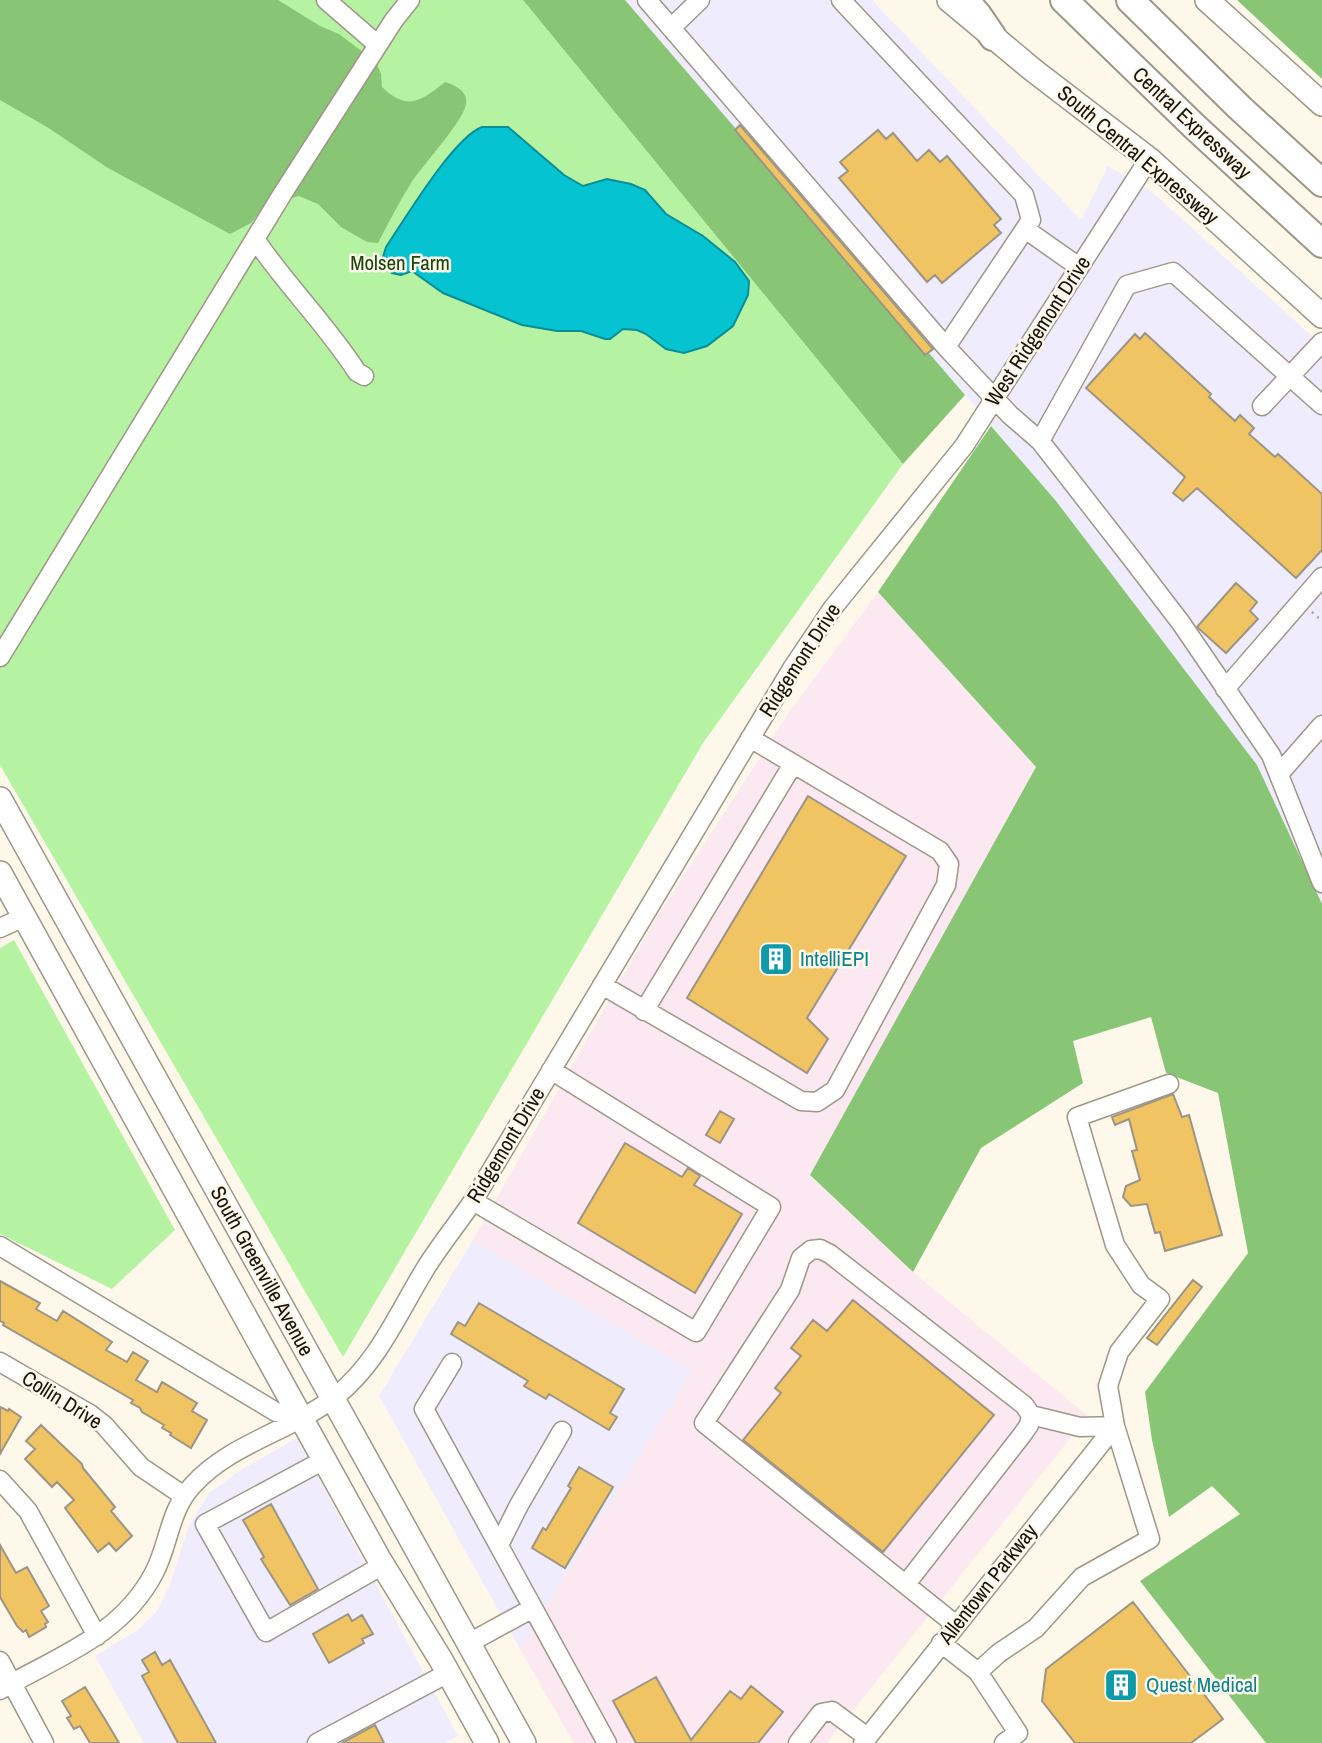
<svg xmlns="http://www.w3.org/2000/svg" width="1322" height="1743" font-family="'Archivo Narrow',sans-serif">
  <rect width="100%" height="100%" fill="#fef8eb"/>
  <path fill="#efecfe" d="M 625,0 L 872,0 L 1081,220 L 1108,166 L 1152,192 L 1322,345 L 1322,904 L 1257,765 L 1056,501 Z
    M 473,1240 L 692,1371 L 520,1649 L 379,1396 Z
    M 297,1438 L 458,1736 L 446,1743 L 144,1743 L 95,1656 L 138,1630 L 157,1611 L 169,1587 L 189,1526 L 209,1493 L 239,1471 Z"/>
  <path fill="#fce8f1" d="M 878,592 L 1036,767 L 810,1176 L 913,1272 L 1088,1416 L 827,1743 L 574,1743 L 520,1649 L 692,1371 L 473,1240 L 653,923 L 790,711 Z"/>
  <path fill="#b5f3a2" d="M 0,0 L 523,0 L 903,464 L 703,743 L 343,1357 L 0,765 Z
    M 14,940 L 175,1230 L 112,1289 L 0,1234 L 0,948 Z"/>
  <path fill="#88c575" d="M 0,0 L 278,0 L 320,26 L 339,34 L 376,62 L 381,74 L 382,87 C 407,111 420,102 445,82 C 455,85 468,91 466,104 C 464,120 424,164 413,180 C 400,200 389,222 378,243 L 367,242 L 341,227 L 318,204 L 299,196 L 265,206 L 251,223 L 230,234 L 108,168 L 47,127 L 0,100 Z
    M 523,0 L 625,0 L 965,395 L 903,464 Z
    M 1237,0 L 1322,0 L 1322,79 Z
    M 991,426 L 1056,501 L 1257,765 L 1322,904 L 1322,1743 L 1266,1743 L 1140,1581 L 1240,1514 L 1212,1486 L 1169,1517 L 1152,1440 L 1145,1392 L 1248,1253 L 1218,1093 L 1166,1073 L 1151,1017 L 1073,1041 L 1083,1083 L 981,1148 L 913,1272 L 810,1175 L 1036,767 L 878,592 Z"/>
  <path fill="#05c3d1" stroke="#0a8e96" stroke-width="2" d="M 482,127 L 508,127 L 564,175 L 583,186 L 607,179 L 631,184 L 645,190 L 666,214 L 703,236 L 735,262 L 749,281 L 748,295 L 733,326 L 707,346 L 684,353 L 666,349 L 646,334 L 637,330 L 623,329 L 610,339 L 605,339 L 581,331 L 557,331 L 522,325 L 443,293 L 412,271 L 401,275 L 392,273 L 383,257 L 386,247 C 405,219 453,138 482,127 Z"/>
  <path fill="#f0c462" stroke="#9c9586" stroke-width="2" d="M 740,125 L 933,349 L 925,355 L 735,130 Z
    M 878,130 L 886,139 L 893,133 L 917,161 L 929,150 L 940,162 L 947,156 L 1001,219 L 994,225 L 1001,233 L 942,283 L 935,275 L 927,282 L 839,178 L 848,171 L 840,162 Z
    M 1145,333 L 1211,394 L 1209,397 L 1235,421 L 1240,415 L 1254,428 L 1249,434 L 1275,457 L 1278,454 L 1322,494 L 1322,550 L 1296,578 L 1197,488 L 1183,501 L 1173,493 L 1185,477 L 1086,388 L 1135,334 L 1140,339 Z
    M 1236,583 L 1257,602 L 1250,611 L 1258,619 L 1226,653 L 1197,627 Z
    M 808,796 L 906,856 L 807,1018 L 828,1039 L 807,1073 L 687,998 Z
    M 1173,1094 L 1182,1117 L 1189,1115 L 1222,1235 L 1165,1251 L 1160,1232 L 1155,1233 L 1147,1204 L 1131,1206 L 1123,1197 L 1126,1186 L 1140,1180 L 1132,1151 L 1137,1150 L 1129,1119 L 1115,1125 L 1112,1117 Z
    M 720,1111 L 734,1119 L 720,1143 L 706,1135 Z
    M 625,1143 L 682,1177 L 688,1168 L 700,1176 L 694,1185 L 742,1214 L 695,1293 L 578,1223 Z
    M 1193,1280 L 1202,1287 L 1157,1345 L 1147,1338 Z
    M 0,1281 L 40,1303 L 36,1309 L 57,1321 L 63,1311 L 112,1342 L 106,1350 L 127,1362 L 133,1352 L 148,1361 L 136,1380 L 157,1392 L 162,1382 L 197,1403 L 192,1411 L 207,1420 L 191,1448 L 170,1435 L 171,1433 L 162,1428 L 164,1425 L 142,1412 L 140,1408 L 131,1403 L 133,1400 L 3,1325 L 4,1323 L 0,1321 Z
    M 853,1300 L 994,1415 L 883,1552 L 743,1440 L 781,1393 L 775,1388 L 801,1356 L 791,1348 L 813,1320 L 827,1331 Z
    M 479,1303 L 624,1389 L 610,1413 L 617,1417 L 609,1430 L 549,1394 L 546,1399 L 524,1386 L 528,1381 L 451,1334 L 458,1322 L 465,1326 Z
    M 0,1407 L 8,1411 L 9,1409 L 21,1417 L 0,1454 Z
    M 41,1425 L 82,1464 L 83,1468 L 115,1507 L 111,1511 L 132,1536 L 116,1551 L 109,1543 L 98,1552 L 65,1508 L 74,1500 L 57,1482 L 52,1487 L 25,1459 L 35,1449 L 26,1441 Z
    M 579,1467 L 613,1487 L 565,1568 L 532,1548 L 543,1528 L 546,1530 L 571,1488 L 568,1486 Z
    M 271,1504 L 318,1589 L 290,1605 L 261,1559 L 264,1557 L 243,1520 Z
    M 0,1545 L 16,1573 L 27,1567 L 49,1606 L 41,1611 L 48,1622 L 45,1624 L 46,1627 L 29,1637 L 26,1630 L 23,1632 L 17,1626 L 0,1597 Z
    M 1133,1602 L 1223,1719 L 1191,1743 L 1075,1743 L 1042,1701 L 1046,1669 Z
    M 348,1614 L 352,1621 L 362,1615 L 373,1634 L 362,1639 L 364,1643 L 329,1663 L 313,1634 Z
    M 155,1652 L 162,1665 L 170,1660 L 216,1743 L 178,1743 L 142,1676 L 149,1672 L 142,1660 Z
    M 656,1677 L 691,1740 L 730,1691 L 741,1699 L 751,1686 L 783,1712 L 758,1743 L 636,1743 L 613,1701 Z
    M 85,1687 L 106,1721 L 119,1743 L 90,1743 L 80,1726 L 74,1729 L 67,1718 L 71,1716 L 62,1701 Z
    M 375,1725 L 384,1743 L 342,1743 L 362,1732 Z"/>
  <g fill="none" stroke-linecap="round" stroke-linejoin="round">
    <g stroke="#9e9788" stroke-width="21">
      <path id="minor" d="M 326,0 L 378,45
        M 647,0 L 946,347 L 1010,415 L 1040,441 L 1132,559 L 1181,623 L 1271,755 L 1322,883
        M 841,0 L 1024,195 L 1031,220 L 946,347
        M 671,28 L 700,0
        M 1025,229 L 1079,267
        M 255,239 C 286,285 327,325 357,372 L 364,376
        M 1262,406 L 1322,342
        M 1040,441 L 1127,285 L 1173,272 L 1322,405
        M 0,657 L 283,193 L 394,20 L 410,0
        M 1225,689 L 1322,577
        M 1279,774 L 1322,725
        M 0,928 L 24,917
        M 602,985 L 801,1101 L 817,1102 L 835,1090 L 946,885 L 949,864 L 940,851 L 750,738
        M 644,1011 L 793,764
        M 473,1201 L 696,1332 L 771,1207 L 551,1070
        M 0,1246 L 276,1412 L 301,1418
        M 0,1362 L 90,1414 L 104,1425 L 141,1467 L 184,1496
        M 452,1363 L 424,1409 L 607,1743
        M 1031,1415 L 1080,1427 L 1115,1426
        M 324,1460 L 205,1524 L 266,1632 L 383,1565
        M 0,1480 L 28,1511 L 97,1636
        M 499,1545 L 519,1505 L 562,1431
        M 906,1584 L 1022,1435 L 1029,1425 L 1031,1415 L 1024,1405 L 830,1254 L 820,1249 L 811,1250 L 801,1258 L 790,1290 L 704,1423 L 956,1625
        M 469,1643 L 533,1608
        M 941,1643 L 978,1672 L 1018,1733 L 1004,1743
        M 0,1661 L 44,1743
        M 978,1672 L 999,1653 L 1036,1628 L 1082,1577 L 1150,1539 L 1115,1426 L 1108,1386 L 1119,1352 L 1160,1299 L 1141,1285 L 1115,1245 L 1077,1117 L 1169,1084
        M 0,1690 C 58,1656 121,1636 154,1573 C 169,1545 169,1511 192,1486 C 230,1443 292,1431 336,1396 C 378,1363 399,1311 427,1266 C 441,1244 458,1223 473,1201 L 793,667 L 832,609 L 964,446 L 1149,159
        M 317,1743 L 448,1673
        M 798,1743 L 821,1713 L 832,1711 L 867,1737
        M 863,1743 L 1115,1426"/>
    </g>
    <g stroke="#9e9788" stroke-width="26">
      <path id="major" d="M 949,0 L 1033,70 L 1149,159 L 1322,316
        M 1207,0 L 1322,104
        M 0,799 L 524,1743
        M 0,873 L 379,1559 L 441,1660 L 487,1743"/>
    </g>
    <g stroke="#9e9788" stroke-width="30">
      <path id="highway" d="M 965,0 L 978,15 L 993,37
        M 1064,0 L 1195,127 L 1322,244
        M 1130,0 L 1240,108 L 1322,183"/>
    </g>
    <path stroke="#aca79d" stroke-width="2.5" stroke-dasharray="2 5" stroke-linecap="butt" d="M 1312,612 L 1322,621"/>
    <use href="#minor" stroke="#fff" stroke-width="18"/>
    <use href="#major" stroke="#fff" stroke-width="23"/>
    <use href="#highway" stroke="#fff" stroke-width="26"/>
  </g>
  <defs>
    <g id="building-square" transform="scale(1.75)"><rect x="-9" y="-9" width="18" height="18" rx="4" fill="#0f9aa8" stroke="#fef8eb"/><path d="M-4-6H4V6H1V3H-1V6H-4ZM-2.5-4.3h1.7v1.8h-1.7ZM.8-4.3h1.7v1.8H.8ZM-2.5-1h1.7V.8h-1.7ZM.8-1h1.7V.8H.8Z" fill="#fff"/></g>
  </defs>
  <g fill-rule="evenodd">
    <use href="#building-square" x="776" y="959"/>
    <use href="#building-square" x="1121" y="1685"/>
  </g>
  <g text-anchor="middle" stroke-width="5" stroke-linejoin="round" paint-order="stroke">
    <g font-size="21" fill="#15130d" stroke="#fef8eb">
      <text transform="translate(1192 123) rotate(43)" y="7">Central Expressway</text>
      <text transform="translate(1138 155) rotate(40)" y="7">South Central Expressway</text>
      <text transform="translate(1038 331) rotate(-57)" y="7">West Ridgemont Drive</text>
      <text transform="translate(800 660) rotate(-57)" y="7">Ridgemont Drive</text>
      <text transform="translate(506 1145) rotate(-59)" y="7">Ridgemont Drive</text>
      <text transform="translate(262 1271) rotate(61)" y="7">South Greenville Avenue</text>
      <text transform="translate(62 1400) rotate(32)" y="7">Collin Drive</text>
      <text transform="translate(988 1584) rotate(-52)" y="7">Allentown Parkway</text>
    </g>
    <g font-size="21" fill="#1b430c" stroke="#fef8eb">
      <text x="400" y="270">Molsen Farm</text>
    </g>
    <g font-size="21" fill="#0d838f" stroke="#fef8eb" text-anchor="start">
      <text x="800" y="966">IntelliEPI</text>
      <text x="1146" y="1692">Quest Medical</text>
    </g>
  </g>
</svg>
